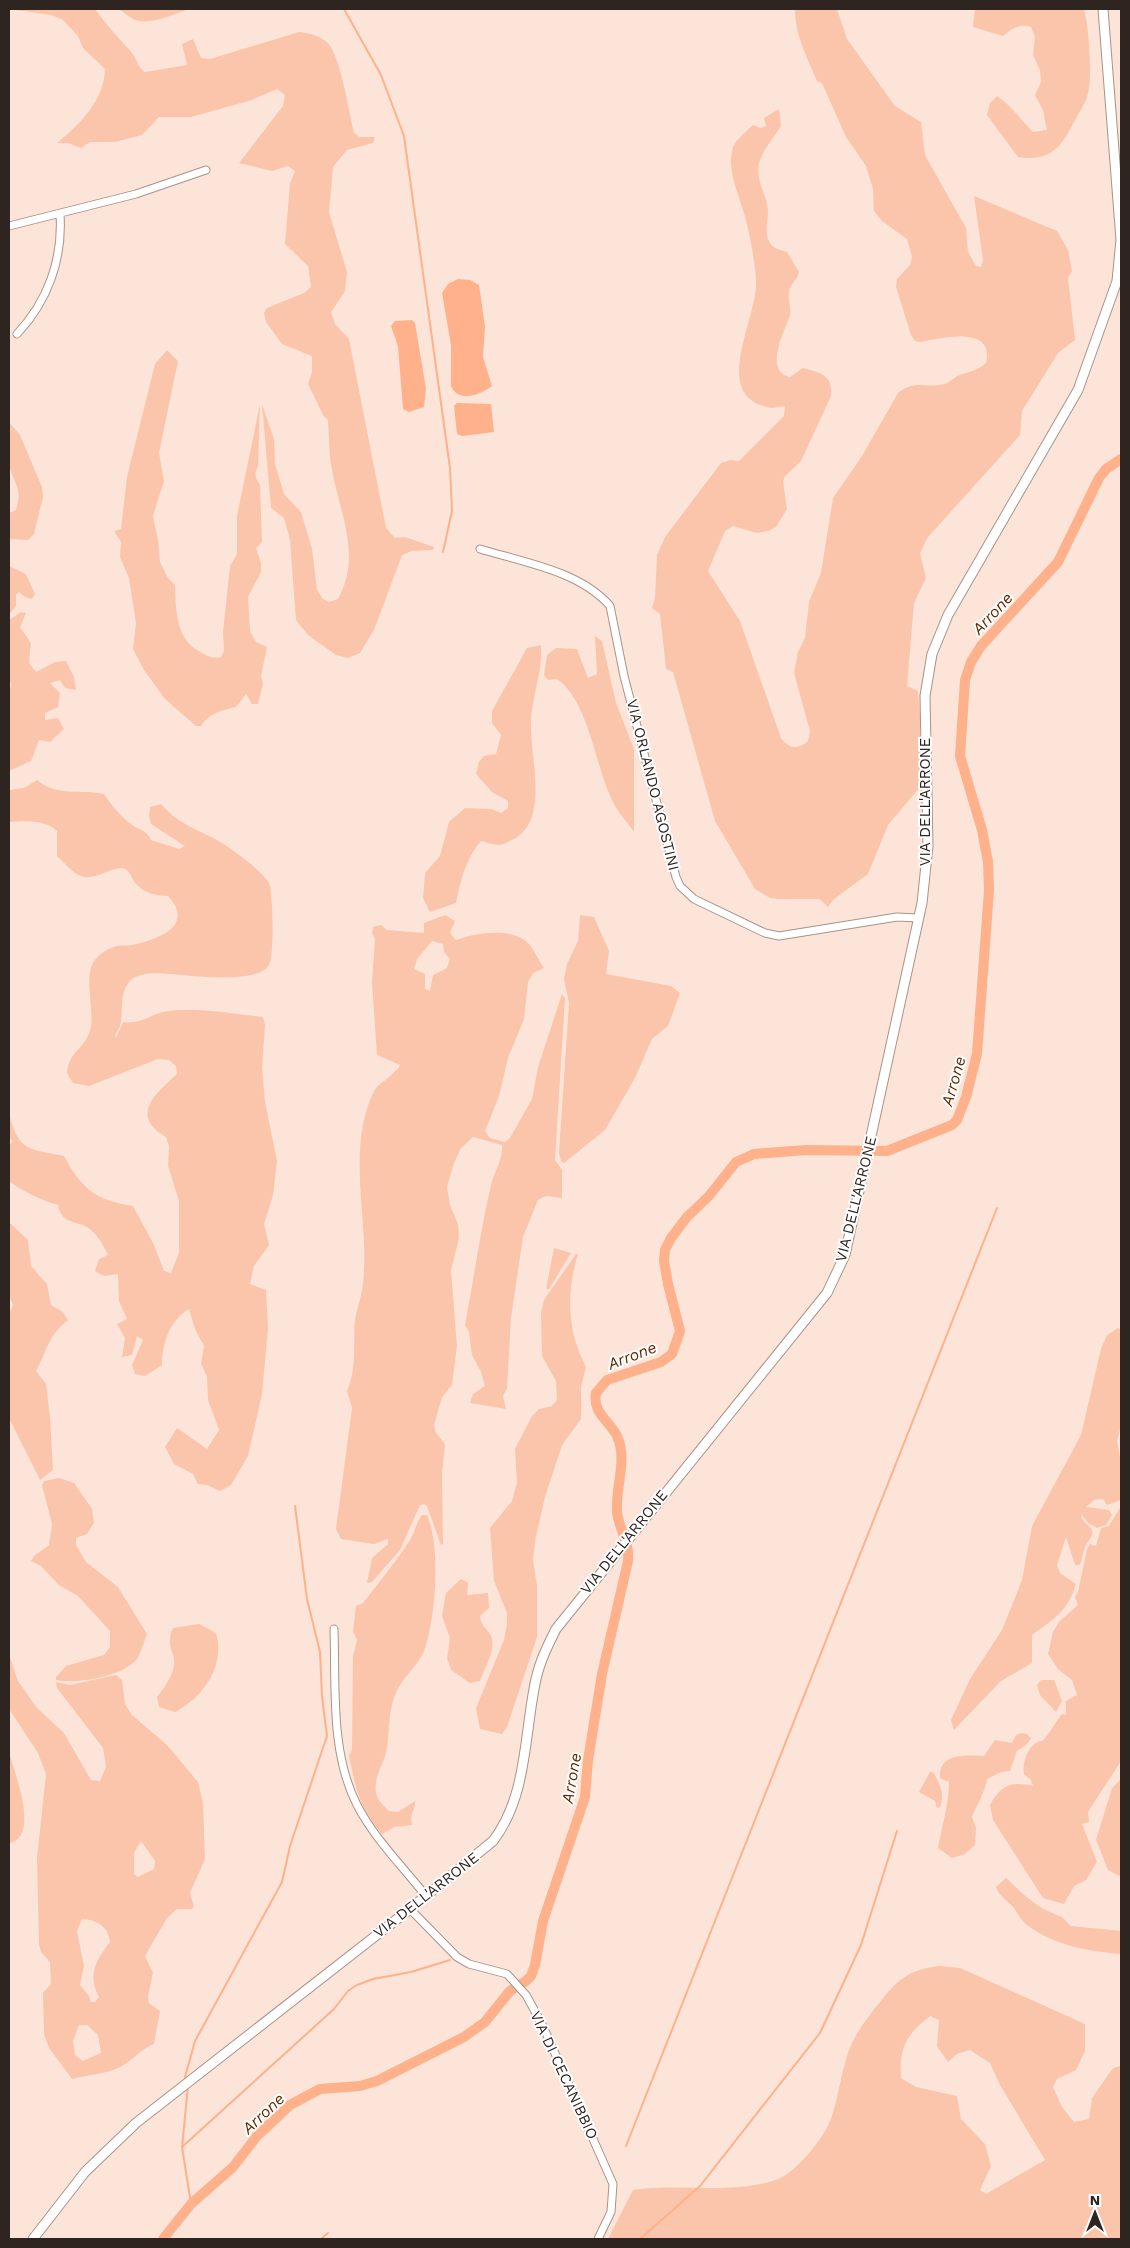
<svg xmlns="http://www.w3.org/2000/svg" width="1130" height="2248" font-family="'Work Sans',sans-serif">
  <rect width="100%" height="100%" fill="#fde4d8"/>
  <path fill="#fbc5ab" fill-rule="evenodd" d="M 9,9 L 95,9 C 106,25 119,38 132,53 C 137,59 138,68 145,72 L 187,65 L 182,44 L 193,39 L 201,58 L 210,59 L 299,32 C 310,33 323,36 330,46 C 341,61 349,112 354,133 L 360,137 L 375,137 L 373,143 L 347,150 L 333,167 L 329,212 L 347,272 L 345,291 L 331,312 L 335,324 L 349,339 L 386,528 L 395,538 L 405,537 L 434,547 L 433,550 L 412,551 L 402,555 L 374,630 L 360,653 L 348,658 L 336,655 L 308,635 L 296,620 L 290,540 L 284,518 L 271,508 L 262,404 L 274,439 L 275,464 L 284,494 L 301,512 L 312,549 L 317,590 L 323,599 L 329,602 L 338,599 C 362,556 340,514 332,470 C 329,454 329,436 328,420 L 323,415 L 308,384 L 312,372 L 312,356 L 282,344 L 266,322 L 264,313 L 267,308 L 304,293 L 311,287 L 308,266 L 285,244 L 290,183 L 295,171 L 288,166 L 272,171 L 239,163 L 283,106 L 285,95 L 277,89 L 252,100 L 191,117 L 159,117 L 142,135 L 115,142 L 90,142 L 81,148 L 68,143 L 57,143 C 80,124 104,101 105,69 L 83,48 L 78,36 L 62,19 L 51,15 Z
    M 119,9 L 189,9 C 174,14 152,25 135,20 C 130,18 124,12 119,9 Z
    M 795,9 L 837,9 L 847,39 L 895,106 L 921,122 L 925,155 L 966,228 L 968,252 L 976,266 L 981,267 L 983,260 L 974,196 L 1057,231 L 1068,250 L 1072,271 L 1068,278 L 1075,340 L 1058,353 L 1022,411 L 1020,435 L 928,537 L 920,553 L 926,578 L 914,603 L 907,686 L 918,691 L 920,715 L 920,787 L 888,825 L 868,874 L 834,899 L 828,907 L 820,899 L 778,899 L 770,898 L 755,889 L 715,821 L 673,672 L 666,669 L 660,614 L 652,608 L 655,598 L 657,555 L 665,537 L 721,463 L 730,460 L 739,461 L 784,416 L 785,406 C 772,409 768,408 756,403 C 717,385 758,313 756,282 C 755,260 749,228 742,207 C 737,190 728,170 732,151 C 734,140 745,133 753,125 L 760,128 L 766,126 L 764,118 L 779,109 L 781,126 C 774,137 763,150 759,163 C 755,181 768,196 768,212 C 768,223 764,232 770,243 C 774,249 780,250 787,252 L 799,272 C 798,280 790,283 789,292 C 787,299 792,308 790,315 C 785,330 763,371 790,377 L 803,368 C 821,373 833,375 831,396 L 801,461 L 785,476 L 783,481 L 787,509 L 776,527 L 768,531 L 757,533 L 733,526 L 725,531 L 708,571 L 740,621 L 781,738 C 789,749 798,750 808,741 L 810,731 L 794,673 L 798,652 L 805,638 L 809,602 L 821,573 L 833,498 L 862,456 L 898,393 C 916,379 925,389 944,384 C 949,383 953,379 957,376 C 967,372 978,371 986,363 C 995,325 942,338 920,342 L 915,341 L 911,335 L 896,287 L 897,279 L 910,265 L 912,257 L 907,239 L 882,221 L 874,211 L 873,189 L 866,166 L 846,137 L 822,83 L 817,81 C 807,57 795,35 795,9 Z
    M 975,9 L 1084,9 C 1089,27 1093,80 1087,97 C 1084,106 1078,114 1074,122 C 1061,148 1050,162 1018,157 L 987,115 L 990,103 L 997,96 C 1012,106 1020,119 1033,132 L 1047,130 L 1043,110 L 1035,95 L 1041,82 L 1040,70 L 1033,55 L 1035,37 L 1031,27 C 1019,23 1012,29 1003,36 L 973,27 Z
    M 167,350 L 178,361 L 159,453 L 164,481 L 153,516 L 158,540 L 160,562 L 168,578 L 175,585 C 176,609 175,638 199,651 C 207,656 211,659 221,657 L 224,651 L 223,631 L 230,566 L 237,554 L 237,516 L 260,404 L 258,466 C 254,473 255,478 260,485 L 262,542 L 256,548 L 261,563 L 261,572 L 248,597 L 250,631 L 256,642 L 267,647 L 261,676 L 263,684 L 258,704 L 252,704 L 246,694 L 236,707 C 222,710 209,713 201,726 L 196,726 L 165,699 L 144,670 L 133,649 L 136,623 L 129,578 L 120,557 L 121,542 L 114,531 L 121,529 L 127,477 L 155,364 Z
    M 9,422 L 20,435 L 42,487 L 43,497 L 34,534 L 28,540 L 9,539 L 9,513 L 16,510 C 23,487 14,485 9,465 C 6,453 9,435 9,422 Z
    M 9,566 L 26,574 L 35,594 L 32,599 L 25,597 L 19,592 L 16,595 L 16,606 L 9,615 Z
    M 21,612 L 26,613 L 20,627 L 31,643 L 29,663 L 36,672 L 55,662 L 66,661 L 74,677 L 76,690 L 65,688 L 60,680 L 50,683 L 60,693 L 58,707 L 45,713 L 45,720 L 58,718 L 64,729 L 50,742 L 39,740 L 31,761 L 9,771 L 9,693 L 11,685 L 9,676 L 9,620 Z
    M 595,636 L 602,641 L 616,703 L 634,749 L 634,832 C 628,823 619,814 614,804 C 595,769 590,702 557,679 L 548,680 L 544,675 L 547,655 L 556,648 L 577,649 L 588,678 L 597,674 Z
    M 541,645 C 543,671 532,695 531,721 C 529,755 552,824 510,841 C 507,842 503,845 500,845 C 493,845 487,842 481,841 C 465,860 461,880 456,903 L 430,912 L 423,898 L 425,873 L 440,856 L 449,822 L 465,808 L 491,809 L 501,813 L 508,808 L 508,801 L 492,792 L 476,774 L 479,762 L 484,756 L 496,754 L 501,735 L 492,723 L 492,711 L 527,648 Z
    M 37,780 C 57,797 81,789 104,794 C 112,806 121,817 132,825 C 140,830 147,831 151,840 L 179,849 L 185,846 L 151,824 L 149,816 L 150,807 L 161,804 C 176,822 195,829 215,839 C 229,847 256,866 266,879 C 271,883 271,891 271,897 C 273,908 274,956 269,965 C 257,985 190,975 169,974 C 158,973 142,972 132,979 C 118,991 124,1013 120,1026 C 119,1029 116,1032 115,1036 L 116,1038 L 123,1022 C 140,1025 153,1013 168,1011 C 199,1007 232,1014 263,1017 L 265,1025 L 262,1068 L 265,1102 L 277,1161 L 273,1195 L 264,1224 L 269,1245 L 254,1266 L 250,1284 L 266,1290 L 268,1329 L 262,1394 L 248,1456 L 231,1485 L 220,1491 L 207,1485 L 198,1484 L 193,1474 L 174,1464 L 165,1447 L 177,1428 L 207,1449 L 219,1430 L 208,1400 L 207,1376 L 201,1364 L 204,1346 L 195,1329 L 189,1309 C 170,1320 162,1343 162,1365 L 145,1376 L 135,1374 L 132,1365 L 143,1340 L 137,1336 L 132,1355 L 122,1357 L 125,1338 L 117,1324 L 127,1319 L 119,1301 L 118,1274 L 104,1276 L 95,1271 L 99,1259 L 108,1255 C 103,1244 95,1230 83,1225 C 69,1220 62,1222 58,1205 C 43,1201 22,1191 9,1181 L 9,1146 L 12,1142 L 9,1135 L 9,1113 C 18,1152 30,1149 64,1156 C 82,1189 95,1200 133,1206 L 154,1245 L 164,1271 L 171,1273 L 179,1253 L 179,1201 L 168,1166 L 169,1146 L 166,1137 C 129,1116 155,1094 177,1074 L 176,1066 L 169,1060 L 158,1059 L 89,1086 L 73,1083 L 67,1073 C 69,1050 86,1049 91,1027 C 94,1009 83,973 95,960 C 100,953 109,948 117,946 C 122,945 128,946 132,945 C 157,940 196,926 168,896 C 157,896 144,893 136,884 C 131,879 132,873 125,869 C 114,864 96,882 81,876 C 72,873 64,862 57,856 L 57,831 C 45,819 24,821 9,822 L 9,790 L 24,788 Z
    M 445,915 L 455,921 L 450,933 L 456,940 C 476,933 513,926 530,945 C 535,952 539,961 544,968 L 533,973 L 528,982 L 524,1019 L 508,1058 L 499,1096 L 485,1131 L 490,1138 L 505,1142 L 510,1138 L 532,1099 L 538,1067 L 562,994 L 565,998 L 555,1160 L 562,1170 L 562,1198 L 546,1196 L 538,1200 L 523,1237 L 511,1318 L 507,1388 L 503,1396 L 506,1409 L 470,1403 L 473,1394 L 485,1386 L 481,1372 L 472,1355 L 469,1332 L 465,1325 L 467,1314 C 475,1271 481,1228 491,1185 C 494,1172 504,1157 502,1145 L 473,1137 L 461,1148 L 454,1163 L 447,1187 L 450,1205 L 458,1224 L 459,1238 L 451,1270 L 457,1346 L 452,1385 L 442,1397 L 434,1425 L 436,1433 L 445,1444 L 442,1474 L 443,1544 L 441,1545 L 427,1506 L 424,1504 L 420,1505 L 400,1550 L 372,1582 L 367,1583 L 372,1558 L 388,1544 L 388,1539 L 374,1544 L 341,1539 L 336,1529 L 352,1408 L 347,1391 C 357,1369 353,1344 355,1320 C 357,1308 362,1295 363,1283 C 370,1220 345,1151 374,1091 C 378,1083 394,1076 400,1065 L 377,1055 L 372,982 L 375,939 L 372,933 L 373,927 L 381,925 L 387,930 L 424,933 L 424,923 ZM 432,941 L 443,944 L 444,952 L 450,959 L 447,968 L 433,975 L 430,991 L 425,989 L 425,974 L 414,969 L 417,959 Z
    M 580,915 L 594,917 L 609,951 L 606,974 L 671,986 L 680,993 L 668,1026 L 652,1039 L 635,1078 L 605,1130 L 564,1163 L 561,1161 L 559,1153 L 569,1003 L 564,979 L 567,964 L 578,941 Z
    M 9,1222 L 28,1240 L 31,1266 L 47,1284 L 51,1305 L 63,1312 L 68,1320 C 47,1337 48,1349 36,1371 L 46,1384 L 50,1417 L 53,1470 L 40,1480 L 9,1418 L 9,1314 L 13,1305 L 9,1296 Z
    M 554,1248 L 571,1253 L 549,1289 L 546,1289 Z
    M 576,1254 L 578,1254 C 566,1294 567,1330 586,1367 L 581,1387 L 581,1419 L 562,1445 L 545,1497 L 535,1541 L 533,1560 L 537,1586 L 537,1637 L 507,1727 L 502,1734 L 480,1729 L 476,1708 L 504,1640 L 507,1624 L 507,1613 L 494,1581 L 490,1528 L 512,1501 L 517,1483 L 515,1449 L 532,1416 L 539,1409 L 552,1406 L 557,1400 L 556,1381 L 542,1356 L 541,1313 L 544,1300 Z
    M 1118,1328 L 1121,1330 L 1121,1426 L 1117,1441 L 1121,1462 L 1121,1500 L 1107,1505 L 1103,1499 L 1094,1500 L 1086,1507 L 1109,1510 L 1112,1515 L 1106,1525 L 1097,1528 L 1088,1523 L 1082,1515 L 1081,1518 C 1095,1533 1096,1529 1086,1545 C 1083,1551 1082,1559 1080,1565 L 1075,1565 L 1066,1537 L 1057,1565 L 1060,1573 L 1076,1584 C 1068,1611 1054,1619 1032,1635 L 1032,1663 L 1001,1681 L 954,1730 L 951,1720 L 970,1679 L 1002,1630 L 1022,1580 L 1032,1526 L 1081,1435 L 1101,1349 L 1107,1335 Z
    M 59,1478 L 74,1483 L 92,1509 L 94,1523 L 87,1534 L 76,1538 L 76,1545 L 86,1562 L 118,1587 L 147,1634 C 144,1641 141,1653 137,1659 C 122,1677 77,1684 56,1680 L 56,1677 L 66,1666 L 104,1655 L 110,1647 L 110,1631 L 78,1596 L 59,1585 L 41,1566 L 31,1561 L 34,1556 L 49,1545 L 52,1524 L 42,1485 L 44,1481 Z
    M 1121,1506 L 1121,1761 L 1088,1812 L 1089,1822 L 1082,1824 L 1097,1862 L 1086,1880 L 1074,1886 L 1064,1904 L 1043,1898 L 993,1820 L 990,1805 C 1001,1785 1011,1781 1033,1786 L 1031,1780 L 1024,1774 C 1022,1762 1029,1742 1042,1741 C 1051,1733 1054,1723 1062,1714 L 1066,1715 L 1066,1701 L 1077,1695 L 1072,1680 L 1058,1669 L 1048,1654 L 1053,1632 L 1059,1622 L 1078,1605 L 1075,1597 L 1078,1592 L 1087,1549 L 1090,1544 L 1096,1546 L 1101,1528 L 1109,1526 Z
    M 422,1515 L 427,1515 C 441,1546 436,1619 424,1651 C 419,1663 407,1674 400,1685 C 388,1705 390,1726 387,1748 C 385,1764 371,1778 377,1796 C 379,1802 385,1807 389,1811 L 398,1812 L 415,1801 C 416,1809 409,1814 412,1825 L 394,1827 L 382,1834 C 358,1805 357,1792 349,1756 L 352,1750 L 353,1656 L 357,1640 L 353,1631 L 356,1606 L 363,1603 C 379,1582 396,1562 410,1540 C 415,1532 416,1523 422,1515 Z
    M 461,1579 L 468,1583 L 467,1595 L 488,1593 L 489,1608 L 480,1616 C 482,1629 487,1627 491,1636 C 497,1649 484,1668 480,1681 L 470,1683 L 451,1670 L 447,1658 L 450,1638 L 442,1616 L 446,1593 Z
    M 199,1624 L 216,1633 C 226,1665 203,1698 175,1712 L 159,1707 L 157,1697 C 164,1688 172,1677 174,1666 C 176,1650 164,1648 173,1628 Z
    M 9,1654 L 18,1681 L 37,1708 L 64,1733 L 91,1780 L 100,1781 L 106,1767 L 103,1748 L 57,1688 L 56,1682 L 70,1685 L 116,1675 L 122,1680 L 125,1704 L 132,1715 L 167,1745 L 198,1782 L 203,1803 L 205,1859 L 190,1893 L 194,1907 L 191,1909 L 177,1909 L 167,1918 L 145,1956 L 153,1973 L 148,1996 L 149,2003 L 160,2011 L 154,2044 C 141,2049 134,2059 122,2066 C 105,2075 89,2074 72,2079 L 49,2048 L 44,2034 L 43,1993 L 51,1984 L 50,1962 L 41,1952 L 39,1944 L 37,1858 L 46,1774 L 38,1753 L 9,1709 ZM 141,1841 L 155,1861 L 154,1869 L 138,1877 L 134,1874 L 134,1853 ZM 82,1919 C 97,1920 108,1926 110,1942 C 96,1960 87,1975 99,1997 L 95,2002 L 91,2002 L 89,1996 L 80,1985 L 84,1966 L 77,1931 ZM 79,2025 L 87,2025 L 98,2035 L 101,2053 L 83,2061 L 75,2055 L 73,2041 Z
    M 1041,1680 L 1054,1680 L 1062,1701 L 1056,1712 L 1040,1695 L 1037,1685 Z
    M 1022,1733 L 1027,1734 L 1031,1738 L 1027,1744 L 1017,1751 L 1010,1771 L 1001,1772 L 987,1779 C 987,1787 976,1807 972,1817 L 976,1828 L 975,1845 L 965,1854 L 952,1858 L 938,1848 C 942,1826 949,1804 949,1782 L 940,1778 C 938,1753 966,1755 984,1756 L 995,1740 L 1012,1743 L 1016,1735 Z
    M 9,1752 C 14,1772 41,1837 9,1843 Z
    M 930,1772 L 933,1772 C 940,1784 945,1794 940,1807 L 937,1808 L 935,1801 L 919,1792 Z
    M 1121,1779 L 1121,1877 L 1108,1870 L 1096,1840 L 1112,1788 Z
    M 1006,1878 L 1024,1895 L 1043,1909 L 1062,1917 L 1071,1926 L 1121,1931 L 1121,1954 C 1088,1951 1055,1946 1027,1925 C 1021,1920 1017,1912 1013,1907 C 1007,1900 999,1896 996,1887 Z
    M 939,1966 L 960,1968 L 1085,2024 L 1085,2051 L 1076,2070 L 1057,2079 L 1053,2087 L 1062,2107 L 1074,2122 L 1089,2119 L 1092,2098 L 1113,2068 L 1121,2066 L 1121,2239 L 608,2239 L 633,2190 C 679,2183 731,2195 776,2180 C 796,2173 824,2138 831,2119 C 838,2098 841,2074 848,2053 C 855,2033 867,2018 880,2002 C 898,1979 909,1970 939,1966 ZM 930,2016 L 939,2020 L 937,2046 L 948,2062 L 957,2054 L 970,2050 L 990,2063 L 1000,2085 L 1045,2160 L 986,2194 L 980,2190 L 991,2166 L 985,2144 L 961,2119 L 957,2096 L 916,2087 L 901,2078 C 899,2047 906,2035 930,2016 Z"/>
  <path fill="#feb18b" d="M 458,279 L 470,280 L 479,285 L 485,327 L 483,357 L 492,386 C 480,395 458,403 451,386 L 451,345 L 442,293 L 448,284 Z
    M 412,320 L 415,323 L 426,389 L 424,407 L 409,412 L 403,409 L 398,346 L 391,326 L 395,321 Z
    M 457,403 L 491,404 L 494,432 L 462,436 L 457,434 L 454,406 Z"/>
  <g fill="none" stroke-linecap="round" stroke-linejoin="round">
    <path stroke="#feb18b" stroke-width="2" d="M 344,9 L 381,75 L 404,136 L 450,468 L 452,511 L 443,552
      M 185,2077 L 195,2041 L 282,1882 L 290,1846 L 327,1736 L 322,1697 L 320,1652 L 307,1599 L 295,1506
      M 188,2086 L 182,2147 L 191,2204
      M 626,2146 L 997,1208
      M 182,2147 L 334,2009 L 348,1991 L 357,1985 L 373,1979 L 411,1972 L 450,1960
      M 321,2239 L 328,2233
      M 640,2239 L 700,2186 L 820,2033 L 861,1945 L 897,1831"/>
    <path stroke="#feb18b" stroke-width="10" d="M 163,2239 L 191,2204 L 233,2167 L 257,2136 L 290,2105 L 320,2089 L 360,2086 L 377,2081 L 464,2037 L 485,2022 L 510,1991 L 526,1981 L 531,1976 L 535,1965 L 543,1921 L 585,1797 L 588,1760 L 602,1674 L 628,1561 C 630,1543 619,1529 617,1512 C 615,1487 628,1460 617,1436 C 610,1421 592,1413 596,1393 L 607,1380 L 661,1362 L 672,1354 L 680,1331 L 668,1284 L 664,1261 L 665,1250 L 671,1238 L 687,1217 L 709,1196 L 736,1162 L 754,1154 L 806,1150 L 887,1151 L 952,1125 L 957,1120 L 966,1097 L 977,1054 L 989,890 L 988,862 L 982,830 L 960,756 L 965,680 L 971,662 L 981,646 L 1058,562 L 1099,478 L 1106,469 L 1121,459"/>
    <g stroke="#a99388" stroke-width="9">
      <path id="minor" d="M 9,226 L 136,194 L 206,170
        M 17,334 C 48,301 63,259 60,214
        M 480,549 C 523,562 580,571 610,606 L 624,676 L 676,877 L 680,886 L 694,899 L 765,933 L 779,936 L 897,917 L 918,918
        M 334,1629 C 336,1686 330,1752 357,1805 C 374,1838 403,1867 426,1896
        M 410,1909 L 457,1957 L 469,1964 L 507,1974 L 526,1995 L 542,2024 L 613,2184 L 611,2212 L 598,2239"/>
    </g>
    <g stroke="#a99388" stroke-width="11">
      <path id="tertiary" d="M 33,2239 L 85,2172 L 136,2123 L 410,1909 L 493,1841 C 528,1795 524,1733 536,1679 C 540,1661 548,1645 556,1629 L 827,1293 L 845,1255 L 922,903 L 928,846 L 925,696 L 932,654 L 948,615 L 1078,390 L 1117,281 L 1121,240 L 1103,9"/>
    </g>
    <use href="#minor" stroke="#fff" stroke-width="7"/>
    <use href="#tertiary" stroke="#fff" stroke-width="9"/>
  </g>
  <g text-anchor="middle" stroke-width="4" stroke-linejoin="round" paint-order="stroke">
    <g font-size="15" fill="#2e2521" stroke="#fff">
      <text transform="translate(653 785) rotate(76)" y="5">VIA ORLANDO AGOSTINI</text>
      <text transform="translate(925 802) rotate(-90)" y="5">VIA DELL'ARRONE</text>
      <text transform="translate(856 1199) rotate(-76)" y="5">VIA DELL'ARRONE</text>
      <text transform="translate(624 1542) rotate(-51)" y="5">VIA DELL'ARRONE</text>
      <text transform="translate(426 1895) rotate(-38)" y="5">VIA DELL'ARRONE</text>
      <text transform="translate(564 2075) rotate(65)" y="5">VIA DI CECANIBBIO</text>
    </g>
    <g font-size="16" font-style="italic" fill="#622802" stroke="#fff">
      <text transform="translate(992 613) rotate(-47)" y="6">Arrone</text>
      <text transform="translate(953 1081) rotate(-74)" y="6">Arrone</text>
      <text transform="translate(632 1355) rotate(-21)" y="6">Arrone</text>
      <text transform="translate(571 1778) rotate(-80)" y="6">Arrone</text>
      <text transform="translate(263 2113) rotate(-43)" y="6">Arrone</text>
    </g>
  </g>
  <rect width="1130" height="2248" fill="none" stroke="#2e2521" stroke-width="20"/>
  <g transform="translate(1095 2213)" stroke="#ffffff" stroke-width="4" paint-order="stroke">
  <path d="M0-4L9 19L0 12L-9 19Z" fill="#2e2521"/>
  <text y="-8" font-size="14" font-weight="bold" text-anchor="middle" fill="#2e2521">N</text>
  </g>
</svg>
